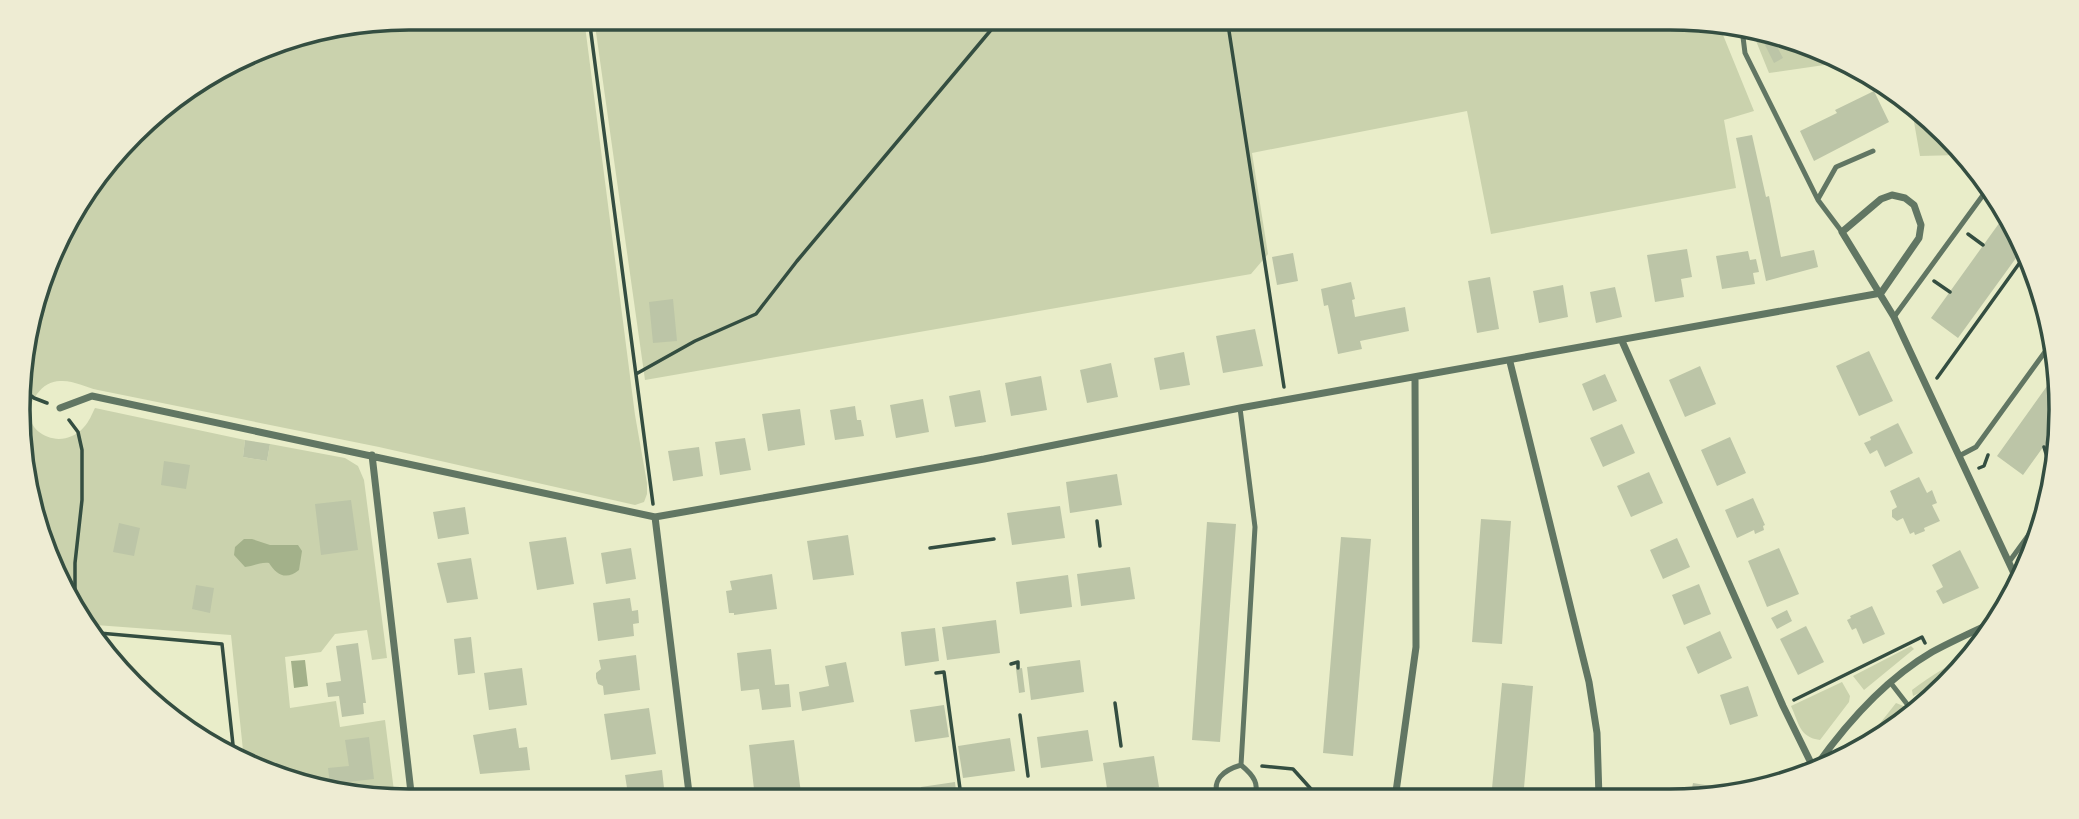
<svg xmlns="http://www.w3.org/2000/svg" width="2079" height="819" font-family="'Golos Text',sans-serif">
  <rect width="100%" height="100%" fill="#e9edc9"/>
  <path fill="#cad2ad" d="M 410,18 L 584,18 L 635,415 L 647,483 L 647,494 L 644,502 L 635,505 L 379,447 L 98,390 C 85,387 73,380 60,381 C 51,381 43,386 37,394 C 11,427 59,456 84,427 C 89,422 92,414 95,408 L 245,440 L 243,457 L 267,461 L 270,444 L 345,458 L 358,466 L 364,480 L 387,658 L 372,660 L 367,630 L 335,634 L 321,652 L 285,657 L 290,708 L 336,701 L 340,727 L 385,720 L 395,799 L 284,781 L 244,760 L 231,635 L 82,624 L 25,486 L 21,358 L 70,214 L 151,115 L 283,38 Z
    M 594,18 L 1669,18 L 1716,25 L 1721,30 L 1754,111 L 1724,120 L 1736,188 L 1491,234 L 1467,111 L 1252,153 L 1268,254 L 1251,274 L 645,380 Z
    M 1752,31 L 1795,38 L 1838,63 L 1769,73 Z
    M 1911,105 L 1928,115 L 1959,155 L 1920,156 Z
    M 1911,646 L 1914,649 L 1864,690 L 1853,676 Z
    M 1974,652 L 1951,678 L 1913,696 L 1912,690 C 1932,675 1952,663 1974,652 Z
    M 1842,682 L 1850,696 L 1849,702 L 1820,740 C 1799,737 1799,723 1791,706 Z
    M 1896,703 L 1906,707 L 1908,718 L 1859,750 Z"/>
  <path fill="#a3b18a" d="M 244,539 L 252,539 L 270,545 L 298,545 L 302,551 L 299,570 C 287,580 277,576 269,563 C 260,562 254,566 245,567 L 234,555 L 235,547 Z
    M 305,660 L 308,686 L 294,688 L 291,661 Z"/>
  <path fill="#bcc5a7" d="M 1771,34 L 1776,40 L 1774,41 L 1783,58 L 1774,63 L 1762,39 Z
    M 1874,91 L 1889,122 L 1814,161 L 1800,131 L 1837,113 L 1835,110 Z
    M 1752,135 L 1766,197 L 1769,196 L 1781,257 L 1814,250 L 1818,267 L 1766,281 L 1736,138 Z
    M 2005,215 L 2021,236 L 2024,247 L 1958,338 L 1931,318 Z
    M 1687,249 L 1692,277 L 1681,279 L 1684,297 L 1655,302 L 1647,255 Z
    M 1748,251 L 1750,260 L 1756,259 L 1759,272 L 1753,273 L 1755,284 L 1722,289 L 1716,256 Z
    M 1293,253 L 1298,281 L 1277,285 L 1272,257 Z
    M 1490,277 L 1499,329 L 1477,333 L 1468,281 Z
    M 1351,282 L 1355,299 L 1352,300 L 1355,317 L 1405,307 L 1409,331 L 1360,341 L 1362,349 L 1338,354 L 1328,305 L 1324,306 L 1321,289 Z
    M 1563,285 L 1568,317 L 1539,323 L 1533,291 Z
    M 1615,287 L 1622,317 L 1596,323 L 1590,292 Z
    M 673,299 L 677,341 L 653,343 L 649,302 Z
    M 1255,329 L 1263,366 L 1223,373 L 1216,336 Z
    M 1869,351 L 1893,401 L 1859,416 L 1836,366 Z
    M 1184,352 L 1190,385 L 1160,390 L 1154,358 Z
    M 1111,363 L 1118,397 L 1087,403 L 1080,370 Z
    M 1700,366 L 1716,404 L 1685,417 L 1669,380 Z
    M 2057,372 L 2061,383 L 2054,432 L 2023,475 L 1997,456 Z
    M 1605,374 L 1617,401 L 1593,411 L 1582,384 Z
    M 1041,376 L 1047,410 L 1011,416 L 1005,383 Z
    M 980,390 L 986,422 L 955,427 L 949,396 Z
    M 923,399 L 929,432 L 896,438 L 890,405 Z
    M 855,406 L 857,420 L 861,420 L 864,436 L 835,440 L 830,410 Z
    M 800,409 L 805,445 L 768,451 L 762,414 Z
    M 1898,423 L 1913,453 L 1885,467 L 1877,450 L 1870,454 L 1864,443 L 1871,440 L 1870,437 Z
    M 1622,424 L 1635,453 L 1603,467 L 1590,438 Z
    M 1730,437 L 1746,473 L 1717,486 L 1701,450 Z
    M 745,438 L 751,470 L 720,475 L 715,442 Z
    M 245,440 L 270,444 L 267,461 L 243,457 Z
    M 699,447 L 703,476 L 673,481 L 668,451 Z
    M 164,461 L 190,465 L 186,489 L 161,485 Z
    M 1649,472 L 1663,503 L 1631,517 L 1617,486 Z
    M 1117,474 L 1122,505 L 1070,513 L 1066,482 Z
    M 1919,477 L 1927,493 L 1932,490 L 1937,503 L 1932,505 L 1940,521 L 1924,528 L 1925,531 L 1915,535 L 1914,532 L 1910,534 L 1903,518 L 1897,521 L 1892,517 L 1892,510 L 1897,507 L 1890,491 Z
    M 1753,498 L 1765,525 L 1763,526 L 1764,530 L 1755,534 L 1754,530 L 1737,538 L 1725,510 Z
    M 351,500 L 358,550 L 321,555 L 315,504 Z
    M 1060,506 L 1065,538 L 1012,545 L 1007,513 Z
    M 465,507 L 469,534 L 438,539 L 433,512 Z
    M 1481,519 L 1511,521 L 1502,644 L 1472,642 Z
    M 1207,522 L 1236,524 L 1220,742 L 1192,740 Z
    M 119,523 L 140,528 L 134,556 L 113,552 Z
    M 848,535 L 854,575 L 813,580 L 807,541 Z
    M 566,537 L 574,584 L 537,590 L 529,542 Z
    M 1341,537 L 1371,539 L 1353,756 L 1323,753 Z
    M 1677,538 L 1690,567 L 1663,579 L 1650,550 Z
    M 631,548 L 636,579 L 606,584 L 601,553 Z
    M 1779,548 L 1799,594 L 1767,607 L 1748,561 Z
    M 1960,550 L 1979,588 L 1943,604 L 1936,591 L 1943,587 L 1932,565 Z
    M 471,558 L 478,599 L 447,603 L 437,563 Z
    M 1130,567 L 1135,599 L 1081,606 L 1077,574 Z
    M 772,574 L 777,609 L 734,615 L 734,613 L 729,613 L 726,591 L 732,590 L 730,581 Z
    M 1068,575 L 1072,607 L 1020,614 L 1016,582 Z
    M 1699,584 L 1711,614 L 1684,625 L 1672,595 Z
    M 196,585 L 214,588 L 210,613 L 192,609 Z
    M 630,598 L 632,611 L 638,610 L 639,623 L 633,624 L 634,636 L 598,641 L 593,603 Z
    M 1872,606 L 1885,634 L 1863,644 L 1856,628 L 1852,630 L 1847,620 L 1851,618 L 1850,616 Z
    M 1787,610 L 1792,621 L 1777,629 L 1771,618 Z
    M 996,620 L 1000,653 L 947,660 L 942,627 Z
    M 1806,626 L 1824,662 L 1798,675 L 1780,639 Z
    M 935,628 L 939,661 L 905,666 L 901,632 Z
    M 1720,631 L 1732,658 L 1698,674 L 1686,647 Z
    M 471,637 L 475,673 L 458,675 L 454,639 Z
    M 358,643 L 366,703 L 363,703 L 364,714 L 342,717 L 339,696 L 328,697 L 326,683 L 341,681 L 336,646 Z
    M 771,649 L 775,685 L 789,684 L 791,707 L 762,710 L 759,689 L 741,691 L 737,653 Z
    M 636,655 L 640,690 L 604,695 L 603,686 L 598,684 L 596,678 L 596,673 L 601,669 L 599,660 Z
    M 1080,660 L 1084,692 L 1031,700 L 1027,667 Z
    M 846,662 L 854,702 L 802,711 L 799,692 L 829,686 L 825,666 Z
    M 522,668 L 527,705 L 489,710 L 484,673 Z
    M 1022,668 L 1025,692 L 1019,693 L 1016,669 Z
    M 1502,683 L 1533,686 L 1523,799 L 1491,799 Z
    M 1748,686 L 1758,716 L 1730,725 L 1720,695 Z
    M 944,705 L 949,737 L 915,742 L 910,710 Z
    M 649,708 L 656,754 L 611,760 L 604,714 Z
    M 516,728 L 519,748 L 527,747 L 530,770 L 480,774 L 473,735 Z
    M 1088,730 L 1093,761 L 1041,768 L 1037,737 Z
    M 369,737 L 374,779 L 330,784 L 328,768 L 349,766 L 345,740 Z
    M 1010,738 L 1015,771 L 963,778 L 958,746 Z
    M 794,740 L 801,793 L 755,798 L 749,745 Z
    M 1154,756 L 1159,787 L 1108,795 L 1103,763 Z
    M 662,770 L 665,797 L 662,798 L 662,801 L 629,801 L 625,775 Z
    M 955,782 L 957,800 L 922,800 L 921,787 Z
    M 1693,783 L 1723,788 L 1721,798 L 1690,798 Z"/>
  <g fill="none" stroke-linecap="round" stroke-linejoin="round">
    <path stroke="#344e41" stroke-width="3.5" d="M 589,18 L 653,504
      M 1227,18 L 1284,387
      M 1825,55 L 1825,59 L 1830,58
      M 1968,234 L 1983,245
      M 1934,281 L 1950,292
      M 636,374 L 695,341 L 756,314 L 797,261 L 1001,18
      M 1937,378 L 2026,254
      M 22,389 L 34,398 L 47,403
      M 69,420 L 78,432 L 82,450 L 82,500 L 75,563 L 75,606
      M 2044,447 L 2050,467
      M 1979,468 L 1984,466 L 1988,455
      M 1097,521 L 1100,546
      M 930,548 L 994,539
      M 88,632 L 222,644 L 234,754
      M 1011,664 L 1018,662 L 1018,668
      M 936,673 L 944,672 L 961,796
      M 1794,700 L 1922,637 L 1925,643
      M 1115,703 L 1121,746
      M 1020,715 L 1028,776
      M 1262,766 L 1293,769 L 1320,799"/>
    <path stroke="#617663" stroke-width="5" d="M 1742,29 L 1745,53 L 1818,200 L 1842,232
      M 1818,199 L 1836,167 L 1873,151
      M 1894,317 L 1986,191
      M 1240,408 L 1255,527 L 1241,765
      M 1959,456 L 1976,447 L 2050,345
      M 2009,562 L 2043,515
      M 1890,682 L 1914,713
      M 1241,765 C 1252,774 1263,786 1251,799
      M 1219,799 C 1210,780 1224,770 1241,765"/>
    <path stroke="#617663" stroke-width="7" d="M 1881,293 L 1919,238 L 1921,225 L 1914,205 L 1905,198 L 1892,195 L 1881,199 L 1842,232 L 1894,317 L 2018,582
      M 1622,341 L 1783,706 L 1814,769
      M 1510,362 L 1589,682 L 1597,733 L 1599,798
      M 60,408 L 92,396 L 655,517 L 984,459 L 1240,408 L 1881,293
      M 372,455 L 412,801
      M 655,517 L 690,801
      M 1814,769 C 1845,725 1884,680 1932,652 C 1954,640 1977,630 2000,619
      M 1395,799 L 1416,647 L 1415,378"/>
  </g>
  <path d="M0 0H2079V819H0ZM409 30H1670A379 379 0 0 1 2049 409V410A379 379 0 0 1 1670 789H409A379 379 0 0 1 30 410V409A379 379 0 0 1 409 30Z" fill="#eeecd3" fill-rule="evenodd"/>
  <path fill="none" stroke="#344e41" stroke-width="3.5" d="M409 30H1670A379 379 0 0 1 2049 409V410A379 379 0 0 1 1670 789H409A379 379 0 0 1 30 410V409A379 379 0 0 1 409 30Z"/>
</svg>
